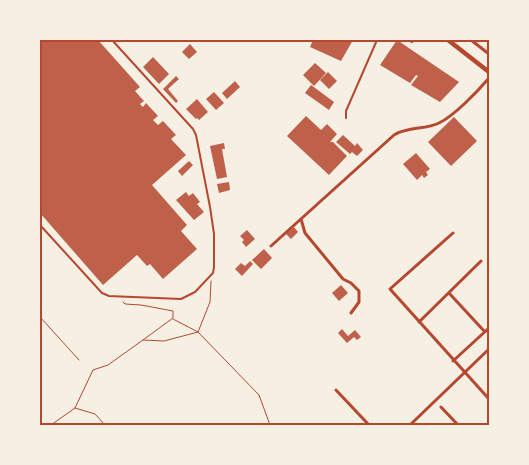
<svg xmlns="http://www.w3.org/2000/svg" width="529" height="465" font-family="Roboto,sans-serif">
  <rect width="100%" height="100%" fill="#f6efe4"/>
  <path fill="#bf614a" d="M 40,40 L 98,40 L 140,87 L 135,91 L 144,101 L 140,104 L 143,107 L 146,103 L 158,116 L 153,120 L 158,125 L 163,121 L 176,135 L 171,139 L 186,155 L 152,185 L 187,225 L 181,231 L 197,249 L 163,279 L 150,264 L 147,266 L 137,255 L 103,285 L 40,213 Z
    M 313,40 L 353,40 L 341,61 L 310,47 Z
    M 397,40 L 459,82 L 440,102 L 411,85 L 418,76 L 416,75 L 410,83 L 380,65 Z
    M 190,44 L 197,52 L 189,59 L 182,52 Z
    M 153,57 L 169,74 L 159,84 L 143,67 Z
    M 315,63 L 326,73 L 314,86 L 303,75 Z
    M 328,72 L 337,81 L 329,89 L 320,80 Z
    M 176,76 L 179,79 L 168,89 L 178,101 L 176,103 L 163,89 Z
    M 235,81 L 240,87 L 227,99 L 222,93 Z
    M 311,85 L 334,102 L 329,110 L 305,93 Z
    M 214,92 L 224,103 L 216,110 L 206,99 Z
    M 197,99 L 208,112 L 199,120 L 197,118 L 196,119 L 186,109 Z
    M 306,116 L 321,130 L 327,124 L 337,134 L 330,142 L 333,142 L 347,156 L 329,175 L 287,136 Z
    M 454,117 L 477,141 L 451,166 L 428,142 Z
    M 343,135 L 355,146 L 357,143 L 363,150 L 357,156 L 352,152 L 350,154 L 336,142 Z
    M 224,143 L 225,149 L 222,149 L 227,177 L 217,179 L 210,146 Z
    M 416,153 L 430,169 L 426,172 L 428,175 L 424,178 L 422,175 L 417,180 L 403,164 Z
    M 189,161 L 193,165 L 182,176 L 178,171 Z
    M 229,182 L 230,190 L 219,193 L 217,184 Z
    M 186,192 L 189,196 L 193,193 L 200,202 L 197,204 L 204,212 L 194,220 L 176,200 Z
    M 294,227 L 298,232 L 291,239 L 286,234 Z
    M 247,230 L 255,239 L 246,247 L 242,242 L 244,240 L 240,236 Z
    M 264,249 L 272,258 L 261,269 L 252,260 Z
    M 250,261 L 253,264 L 242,276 L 235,269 L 241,263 L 245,266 Z
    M 341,285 L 348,293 L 339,301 L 332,293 Z
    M 342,329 L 348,336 L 355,330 L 361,337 L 357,340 L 354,337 L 347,343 L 338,333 Z"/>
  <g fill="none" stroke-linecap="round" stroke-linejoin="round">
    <path stroke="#b5482f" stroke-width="1" d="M 123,302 L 125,304 L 141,305 L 173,311 L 173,318 L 143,340
      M 40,317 L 79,360
      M 173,319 L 198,332 L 210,302 L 211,281
      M 75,408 L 95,414 L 105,425
      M 51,425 L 75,408 L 93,370 L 108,365 L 143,340 L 164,341 L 198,332 L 259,395 L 270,425"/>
    <path stroke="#b5482f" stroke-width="2" d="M 408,40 L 412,42
      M 346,118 L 346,111 L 377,40
      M 40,225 L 102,293 L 109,296 L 181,299 L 195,292 L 213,273 L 214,267 L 214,234 L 210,207 L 196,135 L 193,129 L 112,40"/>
    <path stroke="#b5482f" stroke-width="3" d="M 471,40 L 489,54
      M 301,219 L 305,233 L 343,279 L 351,283 L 359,291 L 359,302 L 351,313
      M 453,233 L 390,289 L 489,399
      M 271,246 L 394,135 C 408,126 425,130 439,123 C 454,116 478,91 489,78
      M 449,293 L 485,332
      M 419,322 L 481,261
      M 453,361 L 489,328
      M 336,390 L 369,425
      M 441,407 L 458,425
      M 410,425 L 489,349"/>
    <path stroke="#b5482f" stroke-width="4.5" d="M 448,40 L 489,72"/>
  </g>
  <rect width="529" height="465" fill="none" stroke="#f6efe4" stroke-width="82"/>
  <rect x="41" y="41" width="447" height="383" fill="none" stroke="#b5482f" stroke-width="2"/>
</svg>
